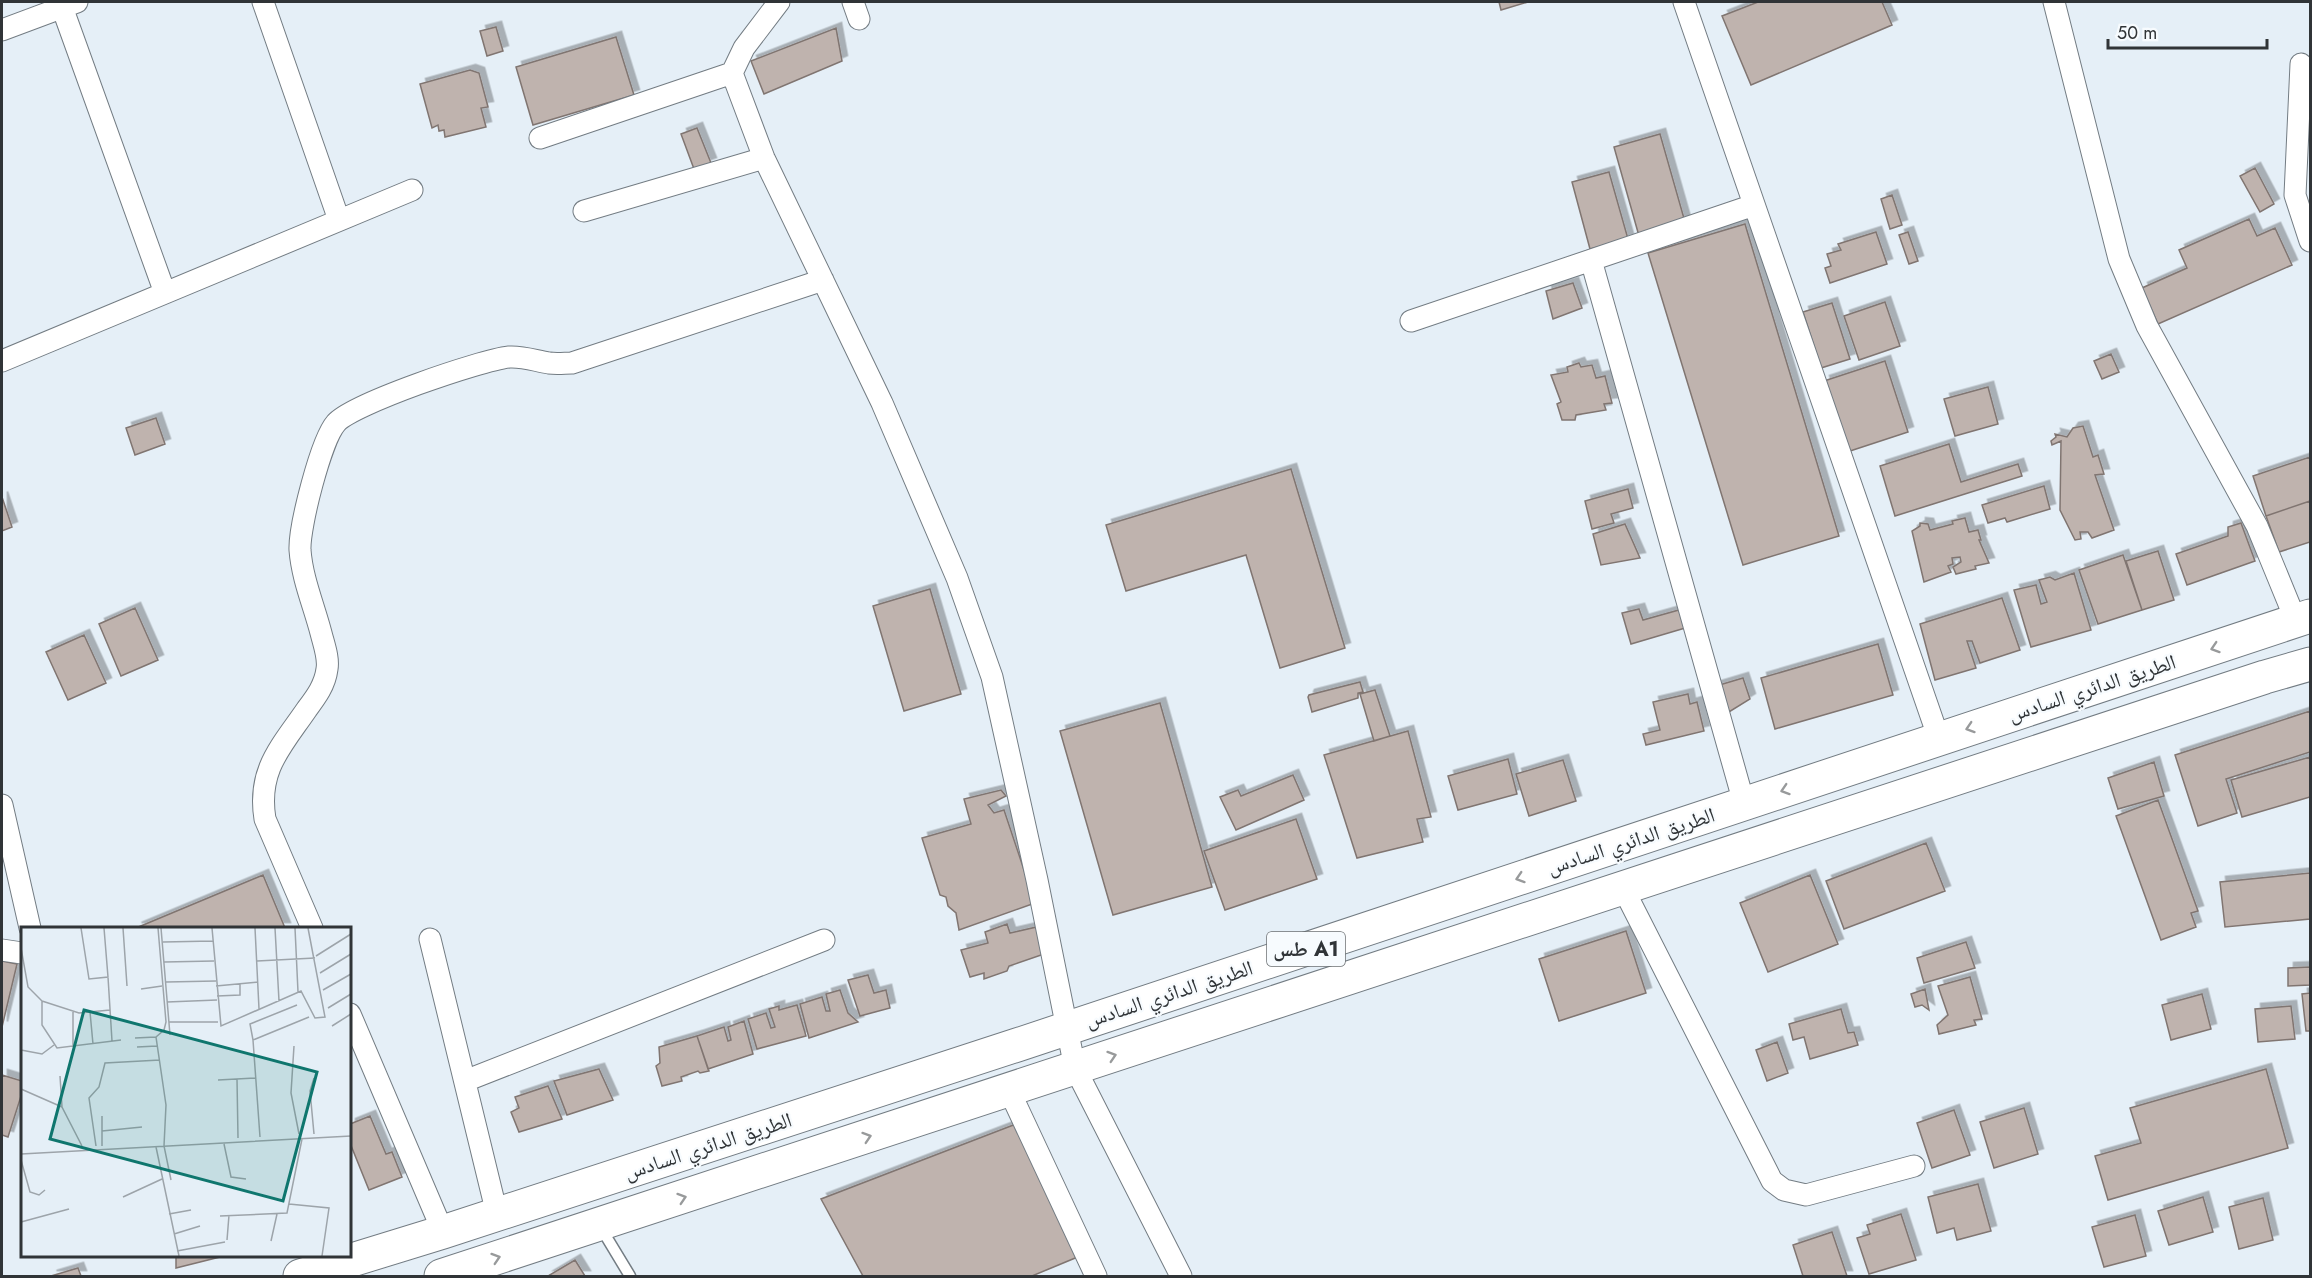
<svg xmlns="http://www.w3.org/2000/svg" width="2312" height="1278" font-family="Jost,'Noto Naskh Arabic',sans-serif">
  <defs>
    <filter id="shadow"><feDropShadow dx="5.5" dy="-5.5" stdDeviation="0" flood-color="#0004"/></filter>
  </defs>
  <rect width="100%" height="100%" fill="#e5eff7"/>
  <path fill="#bfb3ae" stroke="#807571" stroke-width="1.5" filter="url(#shadow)" d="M 1499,2 L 1528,2 L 1501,10 Z
    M 1758,2 L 1882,2 L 1892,25 L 1751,85 L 1722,16 Z
    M 496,27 L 503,51 L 487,56 L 480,31 Z
    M 836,28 L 842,61 L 764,94 L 751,61 Z
    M 616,37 L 634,95 L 533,125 L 516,67 Z
    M 470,70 L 479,73 L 488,107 L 481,108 L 486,127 L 445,137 L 444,130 L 439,131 L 438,125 L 432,128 L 420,84 Z
    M 697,128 L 711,163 L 694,169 L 681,134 Z
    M 1660,134 L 1685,222 L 1639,236 L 1614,147 Z
    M 2255,168 L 2274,204 L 2260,212 L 2240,176 Z
    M 1609,172 L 1628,239 L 1590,249 L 1572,182 Z
    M 1892,195 L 1902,225 L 1890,229 L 1881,199 Z
    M 2249,219 L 2257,236 L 2275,228 L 2292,265 L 2158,324 L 2142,288 L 2187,268 L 2179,250 Z
    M 1745,224 L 1839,536 L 1743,565 L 1648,253 Z
    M 1876,232 L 1887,264 L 1830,283 L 1825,268 L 1831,266 L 1827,254 L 1841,250 L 1838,244 Z
    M 1908,232 L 1918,261 L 1909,264 L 1899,235 Z
    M 1573,283 L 1582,308 L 1553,319 L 1546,291 Z
    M 1885,302 L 1900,346 L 1859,360 L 1844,316 Z
    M 1832,303 L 1850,359 L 1821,368 L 1803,312 Z
    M 2111,354 L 2119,372 L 2102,379 L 2094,361 Z
    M 1885,361 L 1908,432 L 1847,452 L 1824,381 Z
    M 1579,363 L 1581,367 L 1592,365 L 1596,378 L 1605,376 L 1612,403 L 1604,404 L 1606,410 L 1576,415 L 1575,420 L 1562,420 L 1557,404 L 1561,402 L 1551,375 L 1568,372 L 1567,367 Z
    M 1988,387 L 1998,424 L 1955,436 L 1944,399 Z
    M 156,418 L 165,444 L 135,455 L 126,428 Z
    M 2083,426 L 2093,457 L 2098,455 L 2104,474 L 2095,475 L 2114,530 L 2092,538 L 2088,532 L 2080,532 L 2081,539 L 2075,540 L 2060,510 L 2061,441 L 2052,445 L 2051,441 L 2056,437 L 2055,434 L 2067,437 L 2073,428 Z
    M 1949,444 L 1961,482 L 2018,464 L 2022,476 L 1895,516 L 1880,466 Z
    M 2310,457 L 2310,501 L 2266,516 L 2253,476 Z
    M 1291,469 L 1345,648 L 1280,668 L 1246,555 L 1126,591 L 1106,525 Z
    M 2044,486 L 2050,509 L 2007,522 L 2005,518 L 1988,523 L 1982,505 Z
    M 1628,489 L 1633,508 L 1611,514 L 1614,523 L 1592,529 L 1585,501 Z
    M 2,497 L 12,527 L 2,531 Z
    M 2310,501 L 2310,542 L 2279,552 L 2266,516 Z
    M 1965,518 L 1969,532 L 1978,530 L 1981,540 L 1979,540 L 1989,563 L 1975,566 L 1976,569 L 1956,574 L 1953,567 L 1961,562 L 1960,557 L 1952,558 L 1953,564 L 1948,566 L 1951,572 L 1924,582 L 1912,531 L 1920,526 L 1920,523 L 1928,524 L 1930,530 L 1953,524 L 1952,521 Z
    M 2241,523 L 2255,561 L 2187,585 L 2176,554 L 2228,536 L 2228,527 Z
    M 1625,524 L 1640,558 L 1601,565 L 1593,534 Z
    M 2158,551 L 2174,600 L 2142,610 L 2126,561 Z
    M 2123,555 L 2142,610 L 2098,624 L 2079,570 Z
    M 2074,573 L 2091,630 L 2031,647 L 2014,590 L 2036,585 L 2041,604 L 2047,602 L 2039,580 L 2050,577 L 2055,580 Z
    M 930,589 L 961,694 L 904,711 L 873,606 Z
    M 2002,598 L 2020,650 L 1980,663 L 1972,641 L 1967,641 L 1976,668 L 1935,680 L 1920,624 Z
    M 135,608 L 158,660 L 121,676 L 99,624 Z
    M 1686,608 L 1692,626 L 1631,644 L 1622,613 L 1639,609 L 1643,620 Z
    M 84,635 L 106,683 L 68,700 L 46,652 Z
    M 1878,644 L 1893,695 L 1775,729 L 1761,678 Z
    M 1743,678 L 1750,699 L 1724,715 L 1716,686 Z
    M 1360,682 L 1363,692 L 1358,693 L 1358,698 L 1312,712 L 1308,697 L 1309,695 Z
    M 1375,690 L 1390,736 L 1374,741 L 1360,694 Z
    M 1688,694 L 1690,704 L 1697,702 L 1704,731 L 1646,745 L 1643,734 L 1660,730 L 1653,702 Z
    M 1160,703 L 1212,887 L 1113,915 L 1060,731 Z
    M 2310,711 L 2310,752 L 2226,779 L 2237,813 L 2198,826 L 2175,755 Z
    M 1408,731 L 1431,817 L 1417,819 L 1423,842 L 1357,858 L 1324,755 Z
    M 2310,757 L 2310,797 L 2242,817 L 2231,780 Z
    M 1508,759 L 1517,794 L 1458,810 L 1448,776 Z
    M 1563,760 L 1576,801 L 1529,816 L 1516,774 Z
    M 2154,762 L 2164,796 L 2118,809 L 2108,778 Z
    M 1293,775 L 1304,800 L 1236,830 L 1220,797 L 1238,790 L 1241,796 Z
    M 1001,790 L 1006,796 L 988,805 L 994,813 L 1004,810 L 1035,903 L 959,930 L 956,913 L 948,906 L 946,897 L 940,895 L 922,838 L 971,824 L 964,799 Z
    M 2158,800 L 2198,911 L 2191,913 L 2196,927 L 2161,940 L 2116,816 Z
    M 1296,819 L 1317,879 L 1225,910 L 1204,851 Z
    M 1926,843 L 1945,891 L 1844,929 L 1826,881 Z
    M 2310,873 L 2310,919 L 2225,927 L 2220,882 Z
    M 263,875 L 285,928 L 136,928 Z
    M 1810,875 L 1838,944 L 1768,972 L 1740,903 Z
    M 1007,924 L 1010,933 L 1041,926 L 1047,953 L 1009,966 L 1007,971 L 984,979 L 984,973 L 970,977 L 961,950 L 988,943 L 985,932 Z
    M 1626,931 L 1646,993 L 1559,1021 L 1539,959 Z
    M 1966,942 L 1975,968 L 1924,983 L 1917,958 Z
    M 2,961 L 17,964 L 2,1027 Z
    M 2310,967 L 2310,985 L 2288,986 L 2288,968 Z
    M 868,975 L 874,993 L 886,990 L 890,1008 L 860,1016 L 848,980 Z
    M 1970,977 L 1982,1019 L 1974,1020 L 1976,1025 L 1939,1034 L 1937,1025 L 1948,1015 L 1938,986 Z
    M 1925,989 L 1929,1010 L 1922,1005 L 1915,1007 L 1911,994 Z
    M 840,990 L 848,1013 L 858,1022 L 809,1038 L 800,1004 L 822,997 L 826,1011 L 830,1011 L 826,994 Z
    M 2310,993 L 2310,1031 L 2306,1031 L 2302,994 Z
    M 2202,994 L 2211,1029 L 2171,1040 L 2162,1005 Z
    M 797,1005 L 806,1036 L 757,1049 L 748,1019 L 766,1013 L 771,1028 L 775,1027 L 769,1009 L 779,1006 L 779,1010 Z
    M 2291,1006 L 2295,1039 L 2258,1042 L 2255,1009 Z
    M 1841,1009 L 1848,1033 L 1854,1032 L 1858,1045 L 1810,1059 L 1804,1037 L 1793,1040 L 1789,1024 Z
    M 744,1021 L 753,1054 L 708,1069 L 697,1036 L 724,1027 L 728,1041 L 731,1040 L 728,1027 Z
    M 697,1036 L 709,1071 L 700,1073 L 698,1071 L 681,1077 L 682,1081 L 662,1086 L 656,1066 L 660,1063 L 659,1047 Z
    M 1777,1042 L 1788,1073 L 1767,1081 L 1756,1050 Z
    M 599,1069 L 613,1100 L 567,1115 L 554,1081 Z
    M 2266,1069 L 2288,1148 L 2108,1200 L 2095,1156 L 2141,1143 L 2130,1108 Z
    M 2,1075 L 22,1081 L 22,1093 L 8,1137 L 2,1135 Z
    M 548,1086 L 562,1119 L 519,1132 L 511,1112 L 519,1108 L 515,1097 Z
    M 2024,1108 L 2038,1154 L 1994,1168 L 1980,1122 Z
    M 1954,1110 L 1970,1155 L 1932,1168 L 1917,1123 Z
    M 370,1116 L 386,1154 L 392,1152 L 402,1177 L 369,1190 L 350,1143 L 350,1124 Z
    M 1016,1124 L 1080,1256 L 1032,1276 L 863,1276 L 821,1199 Z
    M 1978,1184 L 1991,1231 L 1957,1240 L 1954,1228 L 1937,1233 L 1928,1197 Z
    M 2203,1197 L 2213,1232 L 2169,1245 L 2158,1211 Z
    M 2263,1198 L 2273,1240 L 2239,1249 L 2229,1207 Z
    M 1901,1214 L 1916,1260 L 1869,1274 L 1857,1238 L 1870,1234 L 1867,1225 Z
    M 2135,1215 L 2146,1256 L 2104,1267 L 2092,1227 Z
    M 1832,1232 L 1847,1276 L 1803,1276 L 1793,1245 Z
    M 176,1256 L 224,1256 L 176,1268 Z
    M 575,1260 L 585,1276 L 548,1276 Z
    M 78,1268 L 81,1276 L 51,1276 Z"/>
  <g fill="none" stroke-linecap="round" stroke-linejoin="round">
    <g stroke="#737c83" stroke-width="13">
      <path id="service" d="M 601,1228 L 630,1276"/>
    </g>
    <g stroke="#737c83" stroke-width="23">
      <path id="minor" d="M 263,2 L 339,220
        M 779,2 L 744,48 L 732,73 L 764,158 L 882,403 L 957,578 L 992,677 L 1037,880 L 1075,1068 L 1181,1276
        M 853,2 L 859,19
        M 1684,2 L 1939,739
        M 2054,2 L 2119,259 L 2147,326 L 2257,526 L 2296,621
        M 62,7 L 165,293
        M 2,30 L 77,2
        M 2301,64 L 2295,195 L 2310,241
        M 540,138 L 732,73
        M 584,211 L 764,158
        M 1591,260 L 1744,803
        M 1411,321 L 1754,205
        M 2,361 L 412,190
        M 2,805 L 30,928
        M 1623,888 L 1772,1181 L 1784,1190 L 1806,1195 L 1914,1166
        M 312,928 L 265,819 C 257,770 281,747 307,709 C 316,697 325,685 327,669 C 329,658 324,645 321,633 C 314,606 302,578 300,550 C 299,527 321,440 336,423 C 352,404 481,360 509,357 C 523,356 536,361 549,363 C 557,364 565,363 572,363 L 823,280
        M 430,939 L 497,1214
        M 2,950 L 22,953
        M 350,1014 L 443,1232
        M 465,1081 L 824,940
        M 1009,1090 L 1096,1276"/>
    </g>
    <g stroke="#737c83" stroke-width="35">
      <path id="trunk" d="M 300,1276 L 443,1232 L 1017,1045 L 2310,616
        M 441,1276 L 2265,677 L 2310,664"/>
    </g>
    <use href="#service" stroke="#fff" stroke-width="10"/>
    <use href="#minor" stroke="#fff" stroke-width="21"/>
    <use href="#trunk" stroke="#fff" stroke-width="33"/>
  </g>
  <defs><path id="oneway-chevron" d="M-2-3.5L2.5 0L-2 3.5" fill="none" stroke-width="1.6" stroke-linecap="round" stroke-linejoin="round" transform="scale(1.5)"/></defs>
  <g stroke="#989a9b">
    <use href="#oneway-chevron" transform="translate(2215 648) rotate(162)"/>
    <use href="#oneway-chevron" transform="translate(1970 728) rotate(162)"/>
    <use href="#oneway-chevron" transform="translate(1785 790) rotate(162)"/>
    <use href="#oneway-chevron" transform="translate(1520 878) rotate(162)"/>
    <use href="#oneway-chevron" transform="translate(1112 1056) rotate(-18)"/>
    <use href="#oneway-chevron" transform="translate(867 1137) rotate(-18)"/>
    <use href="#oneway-chevron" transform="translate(682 1198) rotate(-18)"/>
    <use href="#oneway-chevron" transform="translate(496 1258) rotate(-18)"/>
  </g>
  <g text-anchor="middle" stroke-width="4.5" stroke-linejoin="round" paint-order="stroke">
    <rect fill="#f7fbfe" stroke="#6c7073" stroke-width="1.5" x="1267" y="932" width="78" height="34" rx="4.5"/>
    <g font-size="20" font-weight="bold" fill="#303437">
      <text x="1306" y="956">طس A1</text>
    </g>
    <g font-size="21" fill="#303437" stroke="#f7fbfe">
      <text transform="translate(2092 688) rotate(-18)" y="7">الطريق الدائري السادس</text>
      <text transform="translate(1631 841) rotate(-18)" y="7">الطريق الدائري السادس</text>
      <text transform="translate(1169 994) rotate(-18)" y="7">الطريق الدائري السادس</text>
      <text transform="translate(708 1146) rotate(-18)" y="7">الطريق الدائري السادس</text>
    </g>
  </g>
  <g transform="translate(21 927)">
    <rect width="330" height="330" fill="#e5eff7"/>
    <path fill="none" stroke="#9da4aa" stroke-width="1.5" d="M 60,1 L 68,52 L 87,50 L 83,1M 102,1 L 106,59M 137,1 L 145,95 L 143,103 L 135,110 L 145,178 L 143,219 L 150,253M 140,1 L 149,108M 191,1 L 200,99 L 280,64 L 294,91 L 304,90 L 287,1M 234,1 L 238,82M 254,1 L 258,74M 274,1 L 277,65M 142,15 L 192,14M 0,21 L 7,60 L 21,74 L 21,98 L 36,121 L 100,113M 295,29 L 330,7M 236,34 L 294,31M 143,35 L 193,34M 299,46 L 330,27M 87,50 L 91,114M 145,55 L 195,54M 195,59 L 237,55M 120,62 L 141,59M 302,63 L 330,47M 196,69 L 219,68 L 219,57M 21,74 L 58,86 L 89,83M 146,75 L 196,73M 307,81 L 330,67M 52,85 L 52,120M 69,85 L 72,117M 148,95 L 197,95M 311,99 L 330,87M 114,111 L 135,110M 232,113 L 229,97 L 276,78M 273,119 L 270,166 L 278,207M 116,120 L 136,119M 0,123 L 21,127 L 33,118M 39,149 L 41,180 L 61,219M 216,152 L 217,211M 197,153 L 234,151M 0,162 L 41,180M 81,204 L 121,200M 293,207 L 289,164 L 293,151M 239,210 L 232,113 L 288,90M 203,217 L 210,250 L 225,252M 75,219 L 68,171 L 78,160 L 84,136 L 139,133M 81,219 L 81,189M 135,220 L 158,329M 0,227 L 330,209M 0,233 L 9,265 L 18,268 L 24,263M 102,270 L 141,252M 268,277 L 308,281 L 301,329M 148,287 L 170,283M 199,289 L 266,286 L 281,212M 0,295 L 48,282M 153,307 L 179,299M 206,313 L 208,288M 250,314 L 256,287M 156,324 L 204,315"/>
    <path fill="#0f766e" fill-opacity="0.15" stroke="#0f766e" stroke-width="3" d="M 63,83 L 296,145 L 262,274 L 29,212 Z"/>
    <rect width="330" height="330" fill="none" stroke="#303437" stroke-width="3"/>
  </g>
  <rect width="2312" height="1278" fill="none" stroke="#303437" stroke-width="6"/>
  <path d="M2108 39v9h159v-9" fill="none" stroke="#303437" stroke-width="3"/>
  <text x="2117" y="39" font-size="18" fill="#303437" stroke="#f7fbfe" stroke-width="4.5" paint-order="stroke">50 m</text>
</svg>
